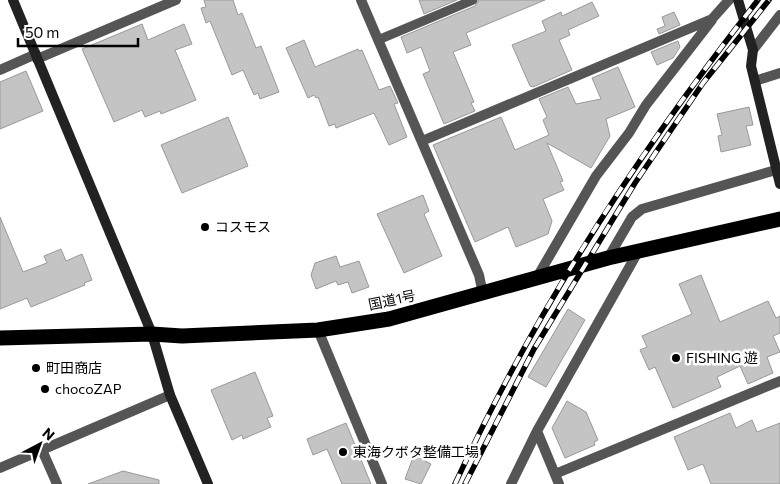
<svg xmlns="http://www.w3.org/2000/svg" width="780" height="484" font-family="Commissioner,'Noto Sans JP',sans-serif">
  <rect width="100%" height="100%" fill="#fff"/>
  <path fill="#c4c4c4" stroke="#999" d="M 204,0 L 233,0 L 238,15 L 242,13 L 256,48 L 261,46 L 279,92 L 260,99 L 258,93 L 254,95 L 243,70 L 232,75 L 210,21 L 206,23 L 201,8 L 206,7 Z
    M 419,0 L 457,0 L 424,14 Z
    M 479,0 L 545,0 L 466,33 L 471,45 L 453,52 L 474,102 L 471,103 L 475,111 L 444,124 L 423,74 L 430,71 L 421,47 L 407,53 L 401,37 L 475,6 Z
    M 592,2 L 599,16 L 568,30 L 570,35 L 559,40 L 572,70 L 533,87 L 530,86 L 512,45 L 546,31 L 542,21 L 561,12 L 562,16 Z
    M 674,12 L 680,25 L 659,34 L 657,29 L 665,26 L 662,17 Z
    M 142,24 L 148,40 L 184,24 L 192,44 L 175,50 L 196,100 L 161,114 L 160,111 L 145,117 L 142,110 L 114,122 L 82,49 Z
    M 304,40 L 315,67 L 358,49 L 359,51 L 362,50 L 379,90 L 390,86 L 398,103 L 394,104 L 407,137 L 389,145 L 374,113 L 336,128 L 335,124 L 329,126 L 318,97 L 316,98 L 314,95 L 308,98 L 286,48 Z
    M 678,41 L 680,47 L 673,58 L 657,65 L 651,52 Z
    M 618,67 L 635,107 L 606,119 L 610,136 L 591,168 L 547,143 L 563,181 L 560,182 L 564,190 L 543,199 L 552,221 L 548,234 L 516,247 L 508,227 L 475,242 L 433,145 L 501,117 L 515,150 L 549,135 L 543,120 L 547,117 L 539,99 L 568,87 L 576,104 L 601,99 L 592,78 Z
    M 26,71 L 43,111 L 0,129 L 0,82 Z
    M 749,107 L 753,125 L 746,126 L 751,145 L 721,152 L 718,136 L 722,135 L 717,114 Z
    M 228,117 L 248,166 L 182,193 L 161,145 Z
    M 423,195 L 429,211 L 424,214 L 442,256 L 404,273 L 377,214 Z
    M 0,217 L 23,272 L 47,263 L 44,256 L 61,249 L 66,261 L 82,254 L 92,280 L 84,283 L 85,285 L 31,307 L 27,298 L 0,309 Z
    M 336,256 L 340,267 L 359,261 L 369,287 L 352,293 L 348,282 L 338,285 L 336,281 L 316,289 L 311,275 L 315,263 Z
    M 701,275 L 720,322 L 768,301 L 776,318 L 780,316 L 780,333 L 773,336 L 780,352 L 767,357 L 773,373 L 748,384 L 740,366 L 717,377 L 721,387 L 673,408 L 655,367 L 649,370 L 640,350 L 647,347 L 642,336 L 692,314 L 679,284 Z
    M 568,309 L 585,320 L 546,387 L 528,377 Z
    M 255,372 L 273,416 L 267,418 L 271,427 L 243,439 L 242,435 L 232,440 L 211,390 Z
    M 567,401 L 586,412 L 598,440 L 594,442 L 595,445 L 565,458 L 552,428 Z
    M 730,413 L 736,428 L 752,420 L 757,432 L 780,423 L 780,484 L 711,484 L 703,464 L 688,470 L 674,437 Z
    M 346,423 L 371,484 L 342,484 L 327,449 L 313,455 L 307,439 Z
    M 414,455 L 431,464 L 421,484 L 405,479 Z
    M 123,471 L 159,480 L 159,484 L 88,484 Z"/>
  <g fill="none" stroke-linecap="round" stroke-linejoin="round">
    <path stroke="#555" stroke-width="9" d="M 378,40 L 473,0"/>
    <path stroke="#555" stroke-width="10" d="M 361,0 L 479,275 L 483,294
      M 753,50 L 780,15
      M 37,59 L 176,0
      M 0,70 L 36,54
      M 755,81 L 780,73
      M 422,141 L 712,19 L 729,0
      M 608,258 L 632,217 L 642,209 L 776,170
      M 536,279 L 596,176 L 629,133 L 646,105 L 712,20
      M 318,330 L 382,484
      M 537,431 L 559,484
      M 42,450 L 57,484
      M 0,468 L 170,395
      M 555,474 L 780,381
      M 511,484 L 537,431 L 639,250"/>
    <path stroke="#222" stroke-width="10" d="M 13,0 L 152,334 L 170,395 L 208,484
      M 738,0 L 753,50 L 751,66 L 780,184"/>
    <path stroke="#000" stroke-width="15" d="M 0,338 L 152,334 L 182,336 L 318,330 L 389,319 L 608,258 L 780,219"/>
    <g stroke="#000" stroke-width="5.5">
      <path id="rail" d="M 455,484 C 536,309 639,151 758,0
        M 465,484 L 534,349 L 635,183 L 703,83 L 769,0"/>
    </g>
    <use href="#rail" stroke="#fff" stroke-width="4" stroke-dasharray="11" stroke-linecap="butt"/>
  </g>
  <g fill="#000" stroke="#fff" stroke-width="2">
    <circle cx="205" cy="227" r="5"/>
    <circle cx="676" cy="358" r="5"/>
    <circle cx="36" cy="368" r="5"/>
    <circle cx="45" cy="389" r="5"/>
    <circle cx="343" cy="452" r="5"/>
  </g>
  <g text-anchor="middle" stroke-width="5" stroke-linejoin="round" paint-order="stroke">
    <g font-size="14" fill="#000" stroke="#fff" text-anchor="start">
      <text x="215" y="232">コスモス</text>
      <text x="686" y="363">FISHING 遊</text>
      <text x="46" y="373">町田商店</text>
      <text x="55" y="394">chocoZAP</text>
      <text x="353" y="457">東海クボタ整備工場</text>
    </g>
    <g font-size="14" fill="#000" stroke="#fff">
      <text transform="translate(392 300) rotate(-12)" y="5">国道1号</text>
    </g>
  </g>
  <g transform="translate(40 444) rotate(41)" stroke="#ffffff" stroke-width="4" paint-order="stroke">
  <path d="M0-4L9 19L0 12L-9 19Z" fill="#000000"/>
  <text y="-8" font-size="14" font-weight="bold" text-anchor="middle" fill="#000000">N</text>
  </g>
  <path d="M18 38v8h120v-8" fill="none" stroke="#000000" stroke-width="2.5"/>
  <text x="25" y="38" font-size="15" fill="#000000" stroke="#ffffff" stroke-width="4" paint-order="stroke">50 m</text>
</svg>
